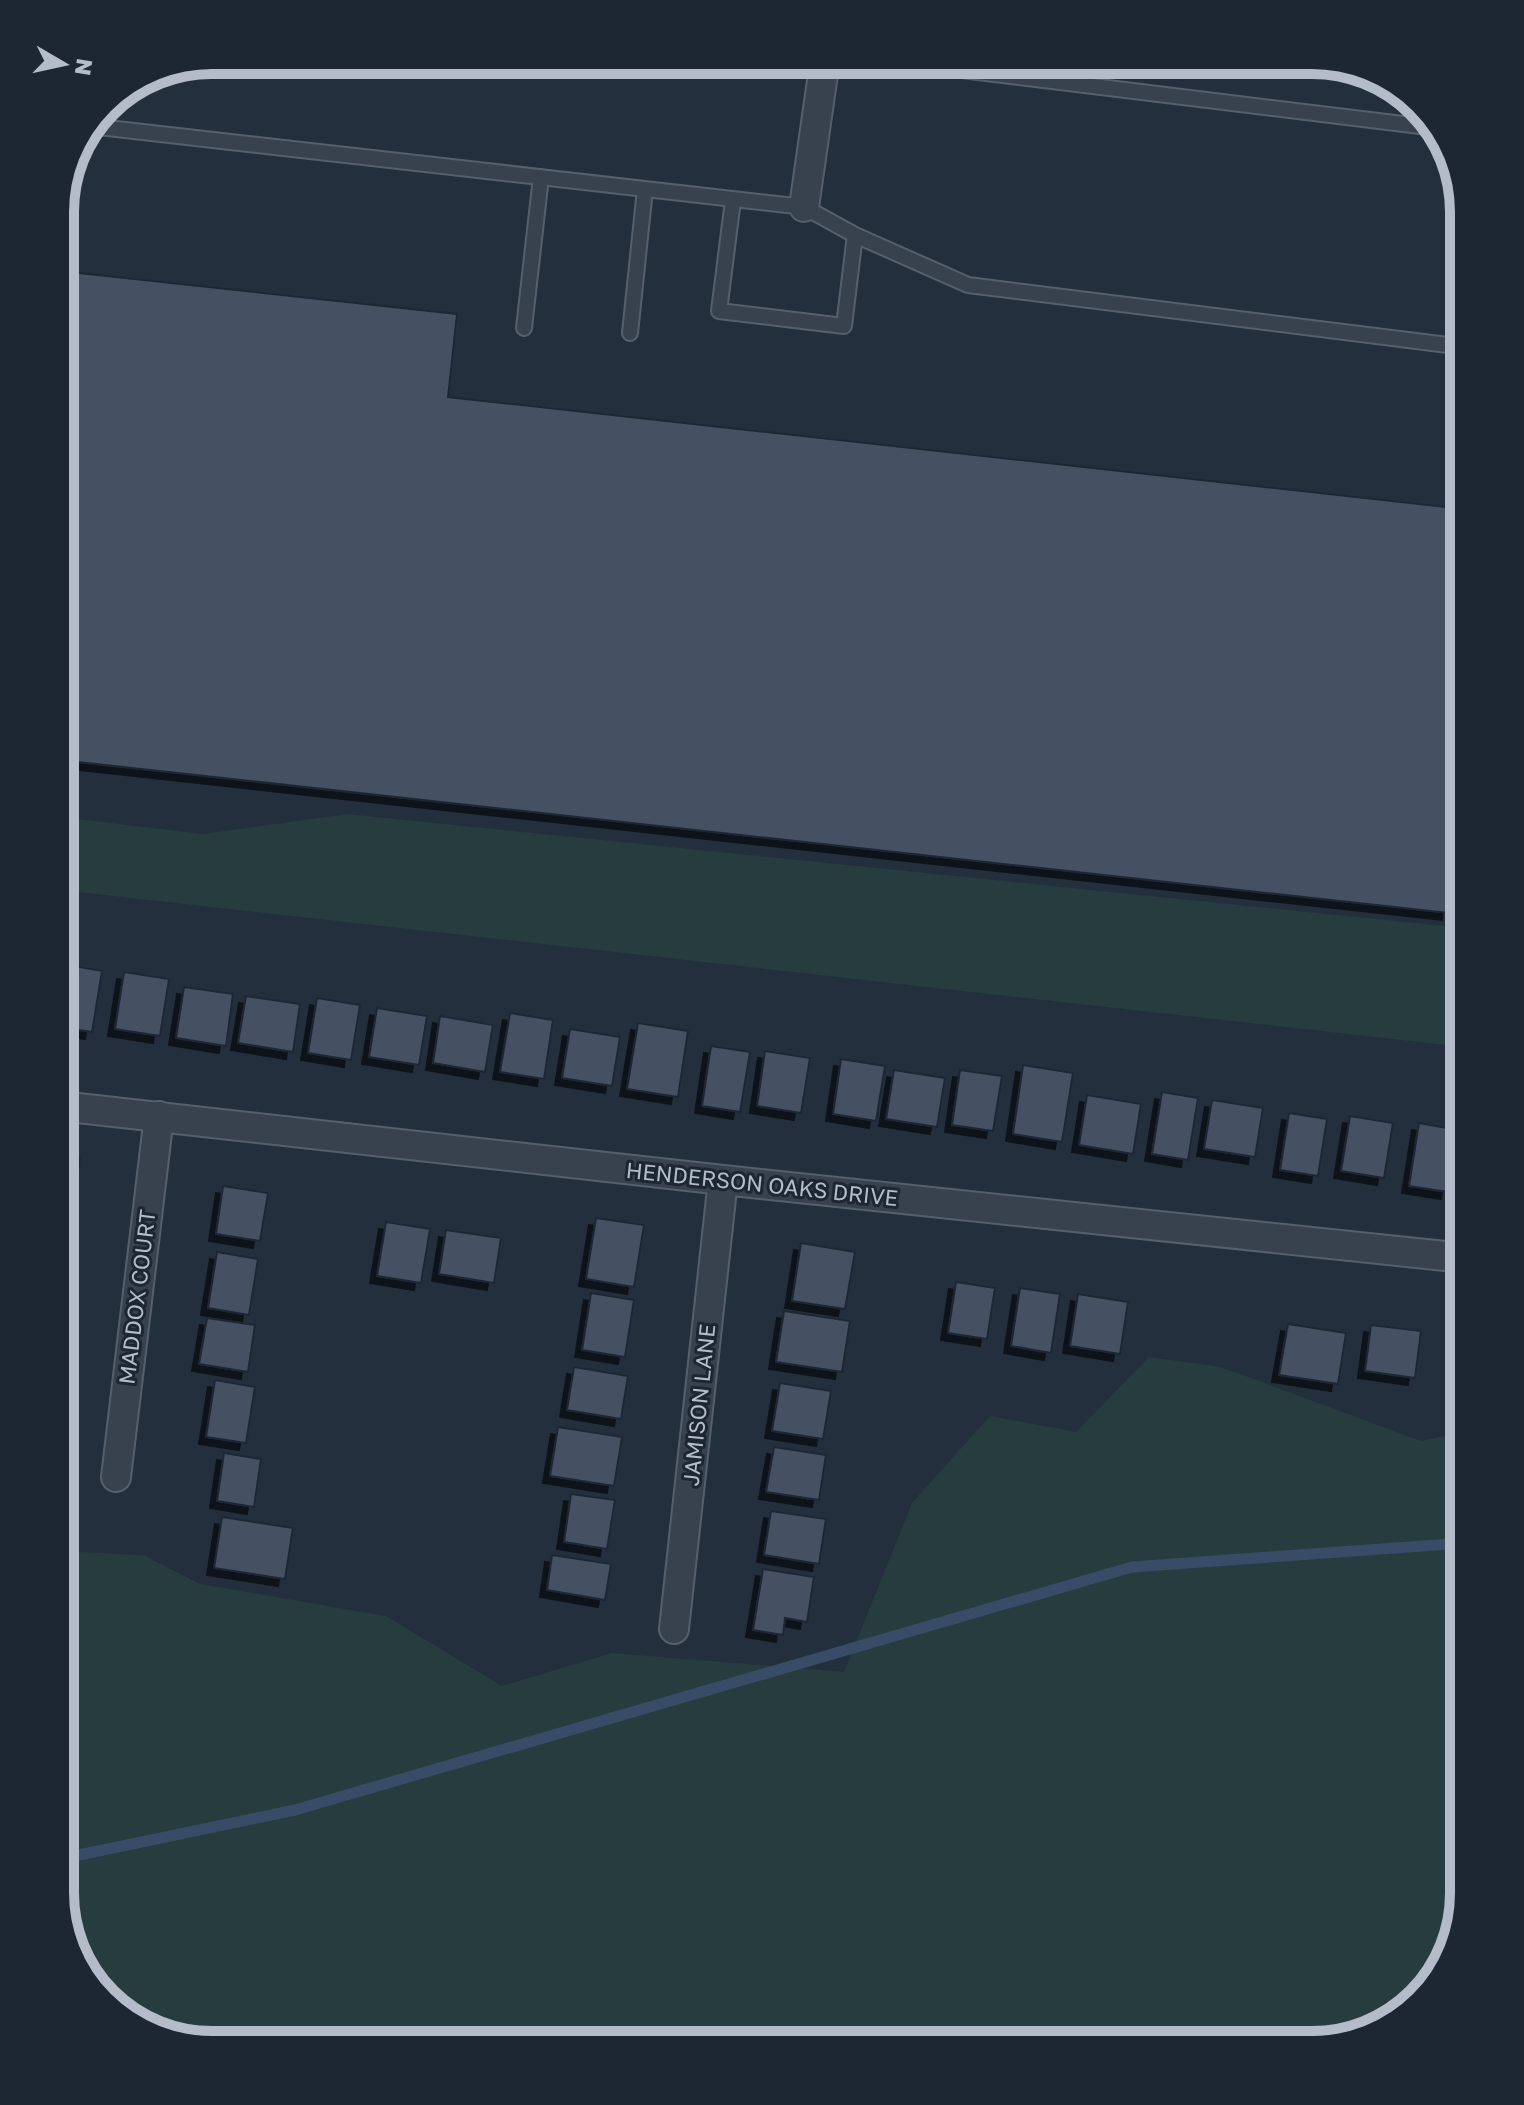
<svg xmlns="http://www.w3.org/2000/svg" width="1524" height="2105" font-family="'Golos Text',sans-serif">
  <defs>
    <filter id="shadow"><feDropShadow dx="-7" dy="7" stdDeviation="0" flood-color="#0009"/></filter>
  </defs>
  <rect width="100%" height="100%" fill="#242f3e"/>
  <path fill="#263c3f" d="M 347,814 L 1464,928 L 1464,1047 L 60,890 L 60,817 L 203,834 Z
    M 1149,1357 L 1221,1367 L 1421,1441 L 1464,1432 L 1464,1894 L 1443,1970 L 1389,2024 L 1313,2045 L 202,2045 L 135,2024 L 81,1970 L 60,1893 L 60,1551 L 143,1555 L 200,1584 L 386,1616 L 502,1686 L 612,1653 L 844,1672 L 912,1503 L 990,1416 L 1076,1432 Z"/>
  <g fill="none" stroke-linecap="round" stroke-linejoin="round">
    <path stroke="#394c67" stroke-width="11" d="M 60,1859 L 295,1810 L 1132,1567 L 1464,1543"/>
  </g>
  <path fill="#455162" stroke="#1f2835" stroke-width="2" filter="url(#shadow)" d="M 60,271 L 457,314 L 448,397 L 1464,509 L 1464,773 L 1449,913 L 60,760 Z
    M 63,964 L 102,971 L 92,1032 L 60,1027 L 60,982 Z
    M 124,972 L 169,979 L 160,1036 L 115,1029 Z
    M 184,987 L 233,994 L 226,1046 L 176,1038 Z
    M 246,996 L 300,1004 L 293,1052 L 238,1043 Z
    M 317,998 L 360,1005 L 351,1060 L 308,1053 Z
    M 377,1008 L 427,1016 L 419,1065 L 369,1057 Z
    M 510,1013 L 553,1020 L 544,1079 L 500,1072 Z
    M 440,1016 L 493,1025 L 485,1072 L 433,1063 Z
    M 638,1023 L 688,1031 L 678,1097 L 627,1089 Z
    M 570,1029 L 620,1037 L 612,1086 L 562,1078 Z
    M 711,1046 L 750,1052 L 740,1112 L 702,1106 Z
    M 765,1051 L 810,1058 L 801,1113 L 757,1106 Z
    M 841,1059 L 885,1066 L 876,1121 L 833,1114 Z
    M 1023,1065 L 1073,1073 L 1062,1142 L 1013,1134 Z
    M 894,1070 L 945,1078 L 937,1127 L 886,1119 Z
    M 960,1070 L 1002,1076 L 993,1131 L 952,1125 Z
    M 1162,1092 L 1198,1098 L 1188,1160 L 1152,1154 Z
    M 1087,1095 L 1141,1104 L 1133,1154 L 1079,1145 Z
    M 1212,1100 L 1263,1108 L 1255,1157 L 1204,1149 Z
    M 1289,1113 L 1327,1119 L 1318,1176 L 1280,1170 Z
    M 1350,1116 L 1393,1123 L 1384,1178 L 1341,1171 Z
    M 1419,1123 L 1458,1130 L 1448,1192 L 1409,1186 Z
    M 60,1155 L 80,1158 L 71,1220 L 60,1218 Z
    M 223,1186 L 268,1193 L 260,1241 L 216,1234 Z
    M 596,1218 L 644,1225 L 634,1287 L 586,1279 Z
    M 386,1222 L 430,1229 L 421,1283 L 377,1276 Z
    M 446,1230 L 501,1238 L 494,1283 L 439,1274 Z
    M 60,1231 L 71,1233 L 63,1281 L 60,1281 Z
    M 801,1243 L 855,1252 L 845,1309 L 792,1301 Z
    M 217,1252 L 258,1259 L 249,1315 L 208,1308 Z
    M 956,1282 L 995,1288 L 987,1339 L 948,1333 Z
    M 1020,1288 L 1060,1294 L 1051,1353 L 1011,1346 Z
    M 591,1293 L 634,1300 L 625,1357 L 582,1350 Z
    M 1078,1294 L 1128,1302 L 1120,1354 L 1070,1346 Z
    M 60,1295 L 69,1297 L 60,1351 Z
    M 784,1311 L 850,1321 L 842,1372 L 776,1362 Z
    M 207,1318 L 255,1325 L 248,1372 L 199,1364 Z
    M 1288,1324 L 1346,1333 L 1338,1384 L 1279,1375 Z
    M 1371,1325 L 1421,1331 L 1415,1378 L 1365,1371 Z
    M 574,1367 L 628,1376 L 621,1419 L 567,1410 Z
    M 215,1380 L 255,1387 L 246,1443 L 206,1437 Z
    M 780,1383 L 831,1391 L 823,1439 L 772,1431 Z
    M 558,1427 L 622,1437 L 614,1486 L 550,1476 Z
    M 774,1447 L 826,1455 L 819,1500 L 766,1492 Z
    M 224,1453 L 261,1459 L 254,1507 L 217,1501 Z
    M 571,1494 L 615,1500 L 607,1549 L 564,1542 Z
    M 771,1511 L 826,1519 L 819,1564 L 764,1555 Z
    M 222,1517 L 293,1528 L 285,1579 L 214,1568 Z
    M 552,1555 L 611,1564 L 605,1600 L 547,1590 Z
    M 763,1569 L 814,1577 L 807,1622 L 785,1618 L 783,1635 L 753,1630 Z"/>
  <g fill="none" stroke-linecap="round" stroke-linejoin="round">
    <g stroke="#565f6c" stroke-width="18">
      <path id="lane" d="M 880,60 L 1436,128
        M 90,126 L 804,207 L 855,235 L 968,285 L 1464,347
        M 733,200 L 719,311 L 844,326 L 855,235
        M 524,328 L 541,177
        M 630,333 L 645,189"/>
    </g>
    <g stroke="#565f6c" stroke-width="32">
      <path id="street" d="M 804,207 L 825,60
        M 60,1106 L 723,1180 L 1464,1258
        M 116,1477 L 159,1116
        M 674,1629 L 723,1180"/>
    </g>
    <use href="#lane" stroke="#38414e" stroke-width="14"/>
    <use href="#street" stroke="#38414e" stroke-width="28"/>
  </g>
  <g text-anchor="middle" stroke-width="6" stroke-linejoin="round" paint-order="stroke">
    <g font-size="22" fill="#b4bcc9" stroke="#1d2633">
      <text transform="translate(762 1184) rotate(6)" y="8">HENDERSON OAKS DRIVE</text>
      <text transform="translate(137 1297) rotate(-83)" y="8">MADDOX COURT</text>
      <text transform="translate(699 1405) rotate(-84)" y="8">JAMISON LANE</text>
    </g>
  </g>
  <path d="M0 0H1524V2105H0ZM212 74H1312A138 138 0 0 1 1450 212V1893A138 138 0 0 1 1312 2031H212A138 138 0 0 1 74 1893V212A138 138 0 0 1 212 74Z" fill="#1d2633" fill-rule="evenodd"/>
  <path fill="none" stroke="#b4bcc9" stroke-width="10" d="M212 74H1312A138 138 0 0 1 1450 212V1893A138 138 0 0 1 1312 2031H212A138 138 0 0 1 74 1893V212A138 138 0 0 1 212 74Z"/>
  <g transform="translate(64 64) rotate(99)" stroke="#1d2633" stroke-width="6" paint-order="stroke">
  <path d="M0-6L14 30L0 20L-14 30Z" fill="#b4bcc9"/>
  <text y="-12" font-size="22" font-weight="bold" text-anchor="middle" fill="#b4bcc9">N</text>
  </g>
</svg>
